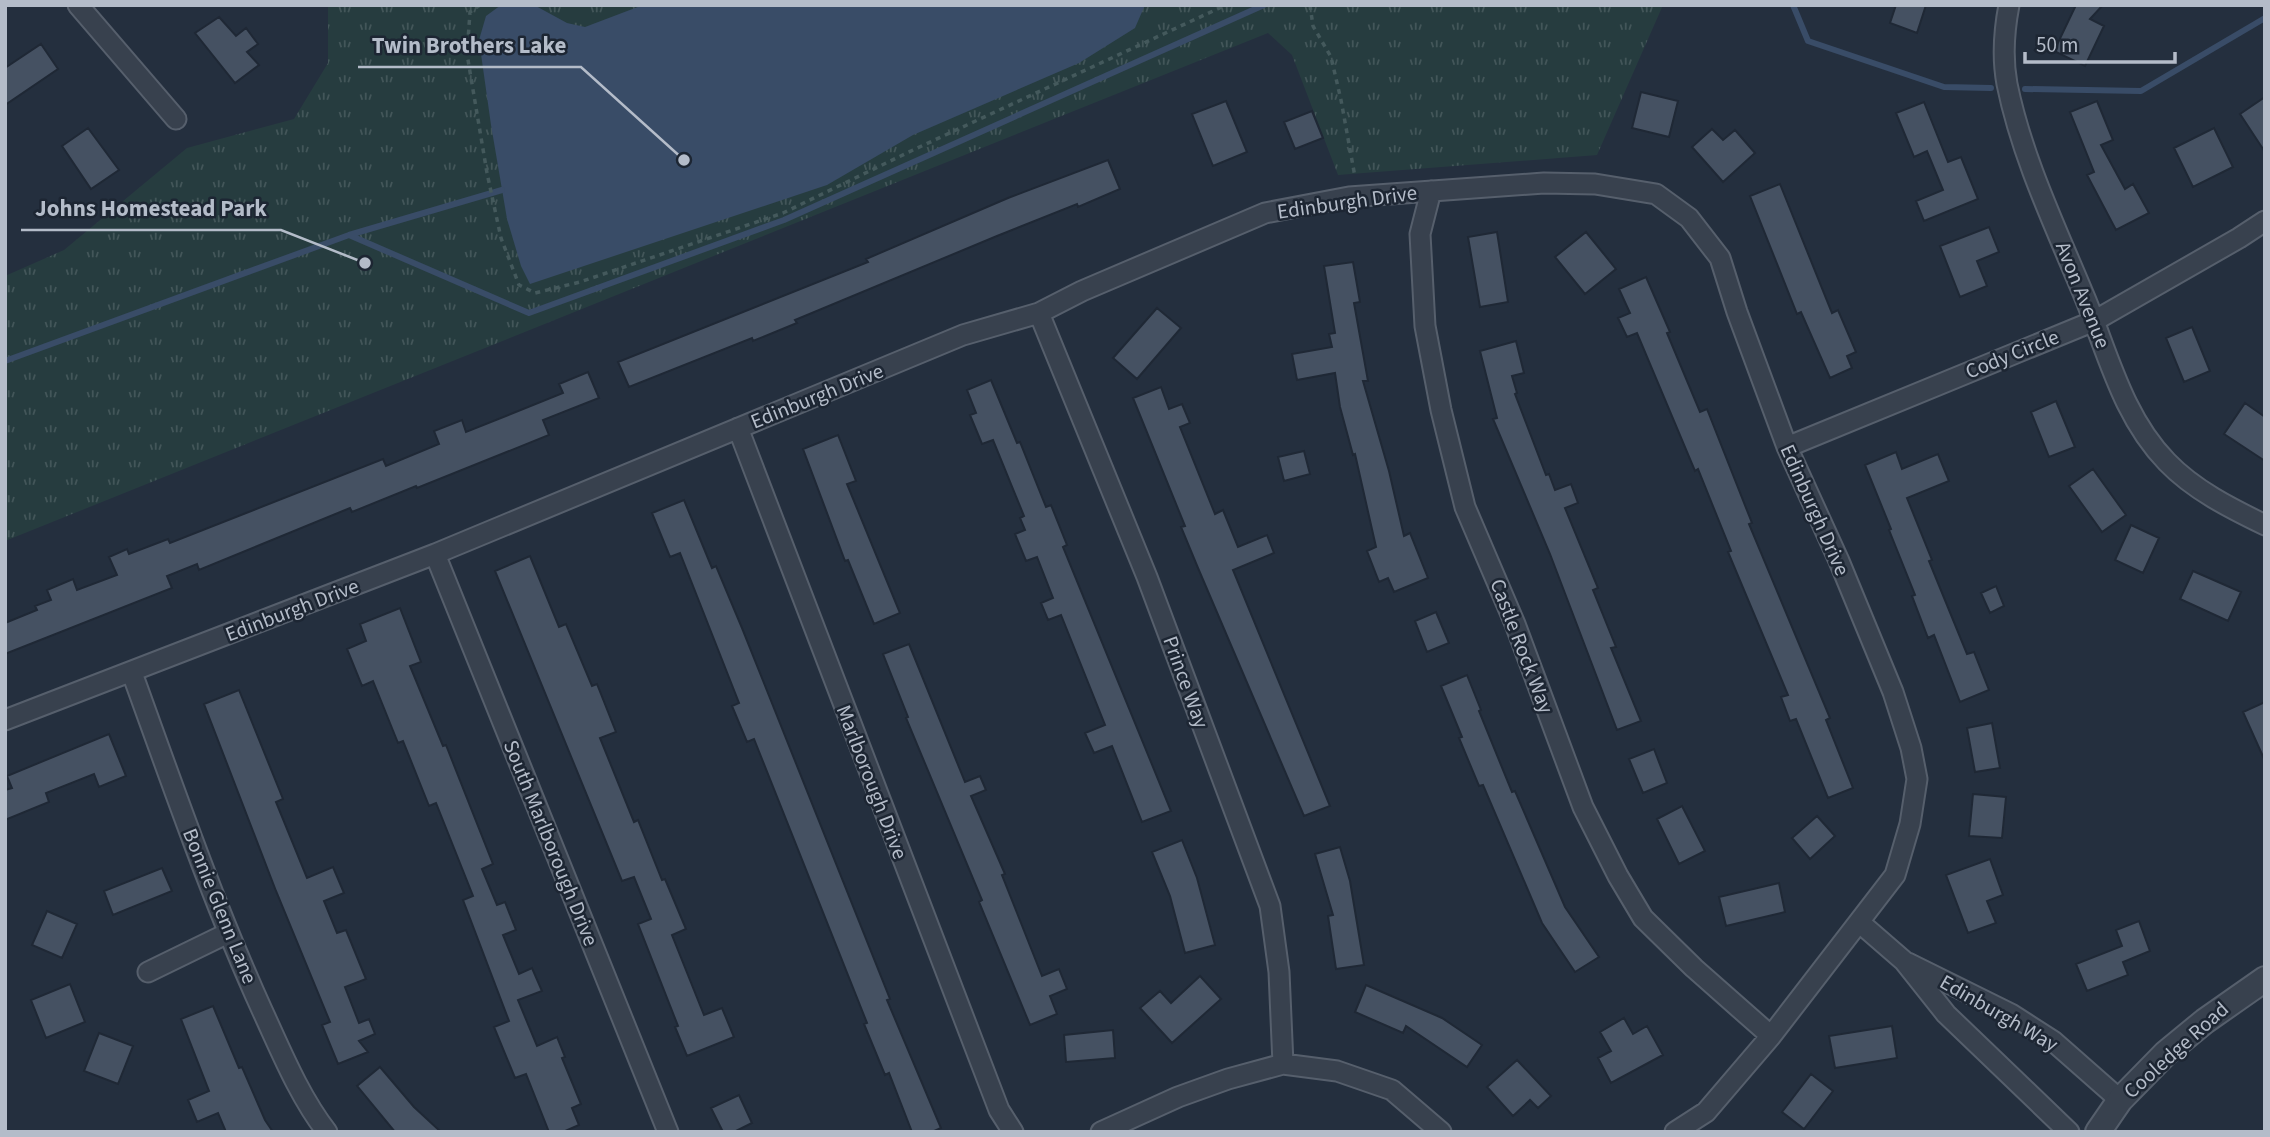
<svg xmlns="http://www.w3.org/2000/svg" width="2270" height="1137" font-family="'Source Sans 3',sans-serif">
  <defs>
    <pattern id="park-tufts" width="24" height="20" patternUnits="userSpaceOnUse" patternTransform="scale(1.75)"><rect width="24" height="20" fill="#263c3f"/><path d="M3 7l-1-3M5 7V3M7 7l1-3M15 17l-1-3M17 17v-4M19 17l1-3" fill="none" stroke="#435659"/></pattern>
  </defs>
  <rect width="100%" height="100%" fill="#242f3e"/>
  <path fill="url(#park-tufts)" d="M 328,5 L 1663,5 L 1597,155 L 1338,175 L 1292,55 L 1268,33 L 5,541 L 5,276 L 64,250 L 187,148 L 294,119 L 328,63 Z"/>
  <path fill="#394c67" d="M 501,5 L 534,5 L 567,23 L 585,27 L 643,5 L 1145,5 L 1135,28 L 1079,63 L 913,135 L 827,185 L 530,284 L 521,266 L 507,219 L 491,125 L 479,40 L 486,16 Z"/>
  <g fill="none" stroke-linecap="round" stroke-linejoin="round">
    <path stroke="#394c67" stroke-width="6" d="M 1793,5 L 1808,41 L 1944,87 L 1991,88
      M 2025,89 L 2141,91 L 2265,18
      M 349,235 L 529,313 L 784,220 L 1264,5
      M 5,361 L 349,235 L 502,190"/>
  </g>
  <path fill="#455162" stroke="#1f2835" stroke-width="2" d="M 1896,5 L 1926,5 L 1917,33 L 1890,23 Z
    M 2076,5 L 2103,5 L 2090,19 L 2104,26 L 2085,66 L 2054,51 Z
    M 219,17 L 236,36 L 246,28 L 258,44 L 247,52 L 259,65 L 235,83 L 195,33 Z
    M 41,44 L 58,69 L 5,105 L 5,68 Z
    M 1641,92 L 1678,101 L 1669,137 L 1632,128 Z
    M 2265,97 L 2265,152 L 2240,114 Z
    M 1226,101 L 1247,152 L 1213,166 L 1192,114 Z
    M 2097,101 L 2113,140 L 2101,145 L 2125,189 L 2133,184 L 2149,213 L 2116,230 L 2087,175 L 2094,172 L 2070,112 Z
    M 1924,102 L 1948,162 L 1961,157 L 1978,199 L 1924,221 L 1916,201 L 1943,190 L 1927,151 L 1914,157 L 1896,113 Z
    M 1312,111 L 1323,138 L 1295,149 L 1284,122 Z
    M 88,128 L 119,170 L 91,189 L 62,146 Z
    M 2214,128 L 2233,167 L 2193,187 L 2174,148 Z
    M 1712,129 L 1723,140 L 1735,130 L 1755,153 L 1723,182 L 1692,147 Z
    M 1108,160 L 1120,189 L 1078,207 L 1077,204 L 997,236 L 795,320 L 797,323 L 753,341 L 752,338 L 629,387 L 618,362 L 868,262 L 866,259 L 1008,198 Z
    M 1780,184 L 1832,313 L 1838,310 L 1856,352 L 1847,356 L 1852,368 L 1830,378 L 1801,312 L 1797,314 L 1750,196 Z
    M 1989,227 L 1999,252 L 1977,261 L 1987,286 L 1960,297 L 1940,246 Z
    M 1497,232 L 1508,302 L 1480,307 L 1468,237 Z
    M 1586,232 L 1616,269 L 1585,294 L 1555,257 Z
    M 1353,262 L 1360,302 L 1354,303 L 1368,381 L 1363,381 L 1389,471 L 1404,536 L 1410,533 L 1428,578 L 1394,592 L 1388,578 L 1379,582 L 1367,551 L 1376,547 L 1355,454 L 1353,455 L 1340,407 L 1335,373 L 1297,380 L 1292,354 L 1332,347 L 1329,334 L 1335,333 L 1324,266 Z
    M 1646,277 L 1670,332 L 1667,333 L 1700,412 L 1707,409 L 1752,523 L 1749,524 L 1830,718 L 1826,720 L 1853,788 L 1828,798 L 1796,719 L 1790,721 L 1781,697 L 1788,695 L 1728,552 L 1731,551 L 1698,469 L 1695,471 L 1637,333 L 1627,337 L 1618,318 L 1630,313 L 1619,289 Z
    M 1157,308 L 1181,328 L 1137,379 L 1113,358 Z
    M 2192,327 L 2210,371 L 2184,382 L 2166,338 Z
    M 1516,341 L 1524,373 L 1512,376 L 1517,393 L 1515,394 L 1546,475 L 1549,474 L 1555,490 L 1571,484 L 1578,503 L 1565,508 L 1598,588 L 1593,590 L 1616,647 L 1611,648 L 1641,721 L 1617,730 L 1550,554 L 1493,419 L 1497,418 L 1480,351 Z
    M 588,372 L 599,398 L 543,420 L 549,435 L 417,488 L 416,486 L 352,512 L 350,508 L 199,570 L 197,564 L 167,576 L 172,588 L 5,654 L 5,623 L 37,610 L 35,606 L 51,600 L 47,590 L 73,579 L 77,590 L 117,575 L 109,557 L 127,549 L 129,554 L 168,539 L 170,543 L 383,459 L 386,466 L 439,444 L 434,431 L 462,420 L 466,432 L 563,393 L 559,384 Z
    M 991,380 L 1017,443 L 1020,442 L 1046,507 L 1051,505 L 1067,545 L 1063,547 L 1171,811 L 1142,822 L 1112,746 L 1094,753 L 1085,733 L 1105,725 L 1061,615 L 1048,620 L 1041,603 L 1053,598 L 1037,557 L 1026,561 L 1015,534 L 1025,530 L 1020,518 L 1024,516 L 993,440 L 982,444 L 970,415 L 976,413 L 967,390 Z
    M 1161,387 L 1169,409 L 1182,404 L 1190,423 L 1180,427 L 1215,514 L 1223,510 L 1238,547 L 1267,535 L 1274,553 L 1233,570 L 1330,806 L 1304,816 L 1198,568 L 1181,527 L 1185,526 L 1133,398 Z
    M 2056,401 L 2075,447 L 2049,457 L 2031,412 Z
    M 2245,403 L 2265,417 L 2265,461 L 2224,434 Z
    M 838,435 L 856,481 L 847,484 L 900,613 L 874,624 L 848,560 L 845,561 L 803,449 Z
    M 1304,451 L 1310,474 L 1284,481 L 1278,457 Z
    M 1896,452 L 1902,469 L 1938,454 L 1949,481 L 1907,498 L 1932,560 L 1929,561 L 1967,654 L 1974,652 L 1989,690 L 1960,702 L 1934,635 L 1928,638 L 1912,596 L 1915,595 L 1889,530 L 1891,529 L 1865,465 Z
    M 2093,469 L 2126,515 L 2102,532 L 2069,486 Z
    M 684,500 L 712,568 L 716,566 L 742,628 L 890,999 L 887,1000 L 941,1128 L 932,1132 L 912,1132 L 889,1073 L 885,1075 L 864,1024 L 867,1023 L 754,739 L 747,742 L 732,706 L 739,703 L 680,553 L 670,557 L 652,513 Z
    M 2131,525 L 2159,538 L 2143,573 L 2115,560 Z
    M 530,556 L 559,627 L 566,624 L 592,686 L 597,684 L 616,732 L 600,738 L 634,822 L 638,820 L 662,880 L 665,879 L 686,929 L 672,935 L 704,1015 L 722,1008 L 734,1037 L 687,1056 L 675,1027 L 678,1026 L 638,924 L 651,919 L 634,877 L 622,881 L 495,571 Z
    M 2193,571 L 2241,592 L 2228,621 L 2180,599 Z
    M 1996,586 L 2004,606 L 1990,613 L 1981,593 Z
    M 400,608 L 421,662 L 410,666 L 443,746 L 446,745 L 493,864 L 482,869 L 497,905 L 505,902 L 516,930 L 503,935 L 519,974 L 532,968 L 542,991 L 518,1000 L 537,1046 L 557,1037 L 565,1057 L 562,1058 L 581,1104 L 572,1108 L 579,1125 L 563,1132 L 549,1132 L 526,1074 L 515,1078 L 494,1027 L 509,1021 L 463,900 L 473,896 L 436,803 L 429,806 L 403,741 L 398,743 L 373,681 L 362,686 L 347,649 L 366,641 L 360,624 Z
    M 1436,612 L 1449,643 L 1427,652 L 1415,621 Z
    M 909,644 L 965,782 L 980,776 L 986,790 L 971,796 L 1005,874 L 1002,875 L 1042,976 L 1059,969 L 1067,989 L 1050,996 L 1057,1014 L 1030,1025 L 979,902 L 982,900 L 906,718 L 908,717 L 883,654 Z
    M 1467,675 L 1481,710 L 1479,711 L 1512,792 L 1515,791 L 1565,907 L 1599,957 L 1575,972 L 1542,923 L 1483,785 L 1479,786 L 1459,738 L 1462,737 L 1441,686 Z
    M 239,690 L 283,799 L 276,802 L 307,878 L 333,867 L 344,893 L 324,901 L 337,933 L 346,930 L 366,979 L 345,987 L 359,1023 L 369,1019 L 375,1034 L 359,1041 L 368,1052 L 338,1064 L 322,1025 L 330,1022 L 276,891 L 204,704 Z
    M 2265,702 L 2265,761 L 2243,712 Z
    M 1992,723 L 2000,768 L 1975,772 L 1967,728 Z
    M 109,734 L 126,776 L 99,787 L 94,774 L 46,793 L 49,802 L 5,820 L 5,790 L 12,788 L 7,776 Z
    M 1654,749 L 1667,783 L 1643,793 L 1629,759 Z
    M 1973,794 L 2006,797 L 2002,838 L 1969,836 Z
    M 1682,806 L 1705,851 L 1679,864 L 1657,819 Z
    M 1817,816 L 1835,836 L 1810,859 L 1792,838 Z
    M 1182,840 L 1197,878 L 1215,945 L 1185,953 L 1170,896 L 1152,852 Z
    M 1340,847 L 1350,881 L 1364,965 L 1336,969 L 1328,916 L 1333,915 L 1315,854 Z
    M 1990,859 L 2003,895 L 1987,901 L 1996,923 L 1968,933 L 1946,875 Z
    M 162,868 L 172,891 L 113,915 L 104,891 Z
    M 1779,883 L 1785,912 L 1726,926 L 1719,897 Z
    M 47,911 L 77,924 L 62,958 L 32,945 Z
    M 2139,921 L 2150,951 L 2123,962 L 2128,975 L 2087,991 L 2076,964 L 2122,946 L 2116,930 Z
    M 1200,976 L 1221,999 L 1172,1043 L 1140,1008 L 1160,991 L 1171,1003 Z
    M 70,984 L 85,1022 L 46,1038 L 31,1000 Z
    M 1366,985 L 1442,1018 L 1482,1045 L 1467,1067 L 1406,1026 L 1403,1033 L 1355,1012 Z
    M 213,1006 L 239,1068 L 242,1067 L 265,1120 L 273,1132 L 226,1132 L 218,1113 L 197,1122 L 188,1100 L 209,1091 L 181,1019 Z
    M 1624,1018 L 1633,1034 L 1647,1026 L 1663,1055 L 1611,1083 L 1598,1058 L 1611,1051 L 1600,1032 Z
    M 1892,1026 L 1897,1058 L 1835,1068 L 1829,1036 Z
    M 1113,1030 L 1115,1058 L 1066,1062 L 1064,1035 Z
    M 99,1033 L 133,1046 L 118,1084 L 84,1071 Z
    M 1517,1060 L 1551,1096 L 1538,1108 L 1530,1100 L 1513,1116 L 1487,1087 Z
    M 380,1067 L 414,1107 L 441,1132 L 395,1132 L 357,1086 Z
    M 1811,1074 L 1833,1091 L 1804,1129 L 1782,1112 Z
    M 739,1095 L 752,1123 L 734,1132 L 723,1132 L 711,1108 Z"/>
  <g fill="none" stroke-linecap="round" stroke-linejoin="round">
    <g stroke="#565f6c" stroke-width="23">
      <path id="minor" d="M 78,5 L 176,119
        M 2009,5 C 2004,31 2002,57 2007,84 C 2022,158 2056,228 2085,298 C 2108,354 2123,417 2167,462 C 2194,490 2230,508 2265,525
        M 1431,191 L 1420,234 L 1425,326 L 1441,410 L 1465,507 L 1515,624 L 1583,807 L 1618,876 L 1643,918 L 1694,968 L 1771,1036
        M 1039,313 L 1147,577 L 1270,906 L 1279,972 L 1283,1064
        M 738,428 L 999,1110 L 1013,1132
        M 1787,447 L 2094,321 L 2239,238 L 2265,221
        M 435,554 L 668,1132
        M 132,673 C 173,786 212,900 262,1010 C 281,1051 299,1096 327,1132
        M 5,720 L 435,554 L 963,335 L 1039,313 L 1082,291 L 1265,213 L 1349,197 L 1544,183 L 1595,184 L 1656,194 L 1689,218 L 1720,258 L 1737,312 L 1787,447 L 1839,561 L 1893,692 L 1911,748 L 1917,779 L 1910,824 L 1895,875 L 1771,1036 L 1706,1112 L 1675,1132
        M 1859,922 L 1904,961 L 1946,1014 L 2069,1132
        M 1908,963 L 2011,1014 L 2053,1041 L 2120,1100
        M 148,972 L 228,933
        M 1101,1132 L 1178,1097 L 1228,1079 L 1283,1064 L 1337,1071 L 1392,1090 L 1441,1132"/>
    </g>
    <g stroke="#565f6c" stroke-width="28">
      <path id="tertiary" d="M 2098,1132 L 2120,1100 L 2166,1053 L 2205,1021 L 2265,979"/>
    </g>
    <path stroke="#44595c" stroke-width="3.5" stroke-dasharray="5 5" stroke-linecap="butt" d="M 480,5 L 470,12 L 467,54 L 487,173 L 501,238 L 519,285 L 535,293 L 580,282 L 783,213 L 913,150 L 1226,5
      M 1310,5 L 1313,26 L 1331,57 L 1341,100 L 1355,177"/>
    <use href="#minor" stroke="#38414e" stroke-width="19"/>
    <use href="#tertiary" stroke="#38414e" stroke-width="24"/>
  </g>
  <g text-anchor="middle" stroke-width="5" stroke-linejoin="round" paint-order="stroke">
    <g font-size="21" fill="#b4bcc9" stroke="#1d2633">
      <text transform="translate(1347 202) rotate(-8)" y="7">Edinburgh Drive</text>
      <text transform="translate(2083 295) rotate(68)" y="7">Avon Avenue</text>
      <text transform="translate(2012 354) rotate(-22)" y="7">Cody Circle</text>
      <text transform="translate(817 396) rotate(-22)" y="7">Edinburgh Drive</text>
      <text transform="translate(1815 510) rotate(66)" y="7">Edinburgh Drive</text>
      <text transform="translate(292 610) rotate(-21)" y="7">Edinburgh Drive</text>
      <text transform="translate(1522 646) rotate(69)" y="7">Castle Rock Way</text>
      <text transform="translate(1186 682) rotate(70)" y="7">Prince Way</text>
      <text transform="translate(872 782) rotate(69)" y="7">Marlborough Drive</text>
      <text transform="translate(551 843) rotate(68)" y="7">South Marlborough Drive</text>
      <text transform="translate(220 906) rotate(68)" y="7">Bonnie Glenn Lane</text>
      <text transform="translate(1999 1013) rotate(30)" y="7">Edinburgh Way</text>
      <text transform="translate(2176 1050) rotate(-42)" y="7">Cooledge Road</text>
    </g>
  </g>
  <path fill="none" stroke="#b4bcc9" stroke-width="2.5" d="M684 160L581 67H358M365 263L281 230H21"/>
  <g fill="#b4bcc9" stroke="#1d2633" stroke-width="2.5">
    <circle cx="684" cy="160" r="7"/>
    <circle cx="365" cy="263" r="7"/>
  </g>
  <g font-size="23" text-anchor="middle" font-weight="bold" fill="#b4bcc9" stroke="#1d2633" stroke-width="5" stroke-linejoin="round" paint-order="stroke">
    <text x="469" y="53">Twin Brothers Lake</text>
    <text x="151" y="216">Johns Homestead Park</text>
  </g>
  <rect width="2270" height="1137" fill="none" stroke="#b4bcc9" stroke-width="14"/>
  <path d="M2025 52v10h150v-10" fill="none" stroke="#b4bcc9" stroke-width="3.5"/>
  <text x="2036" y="52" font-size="21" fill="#b4bcc9" stroke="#1d2633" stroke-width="5" paint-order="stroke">50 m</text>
</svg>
